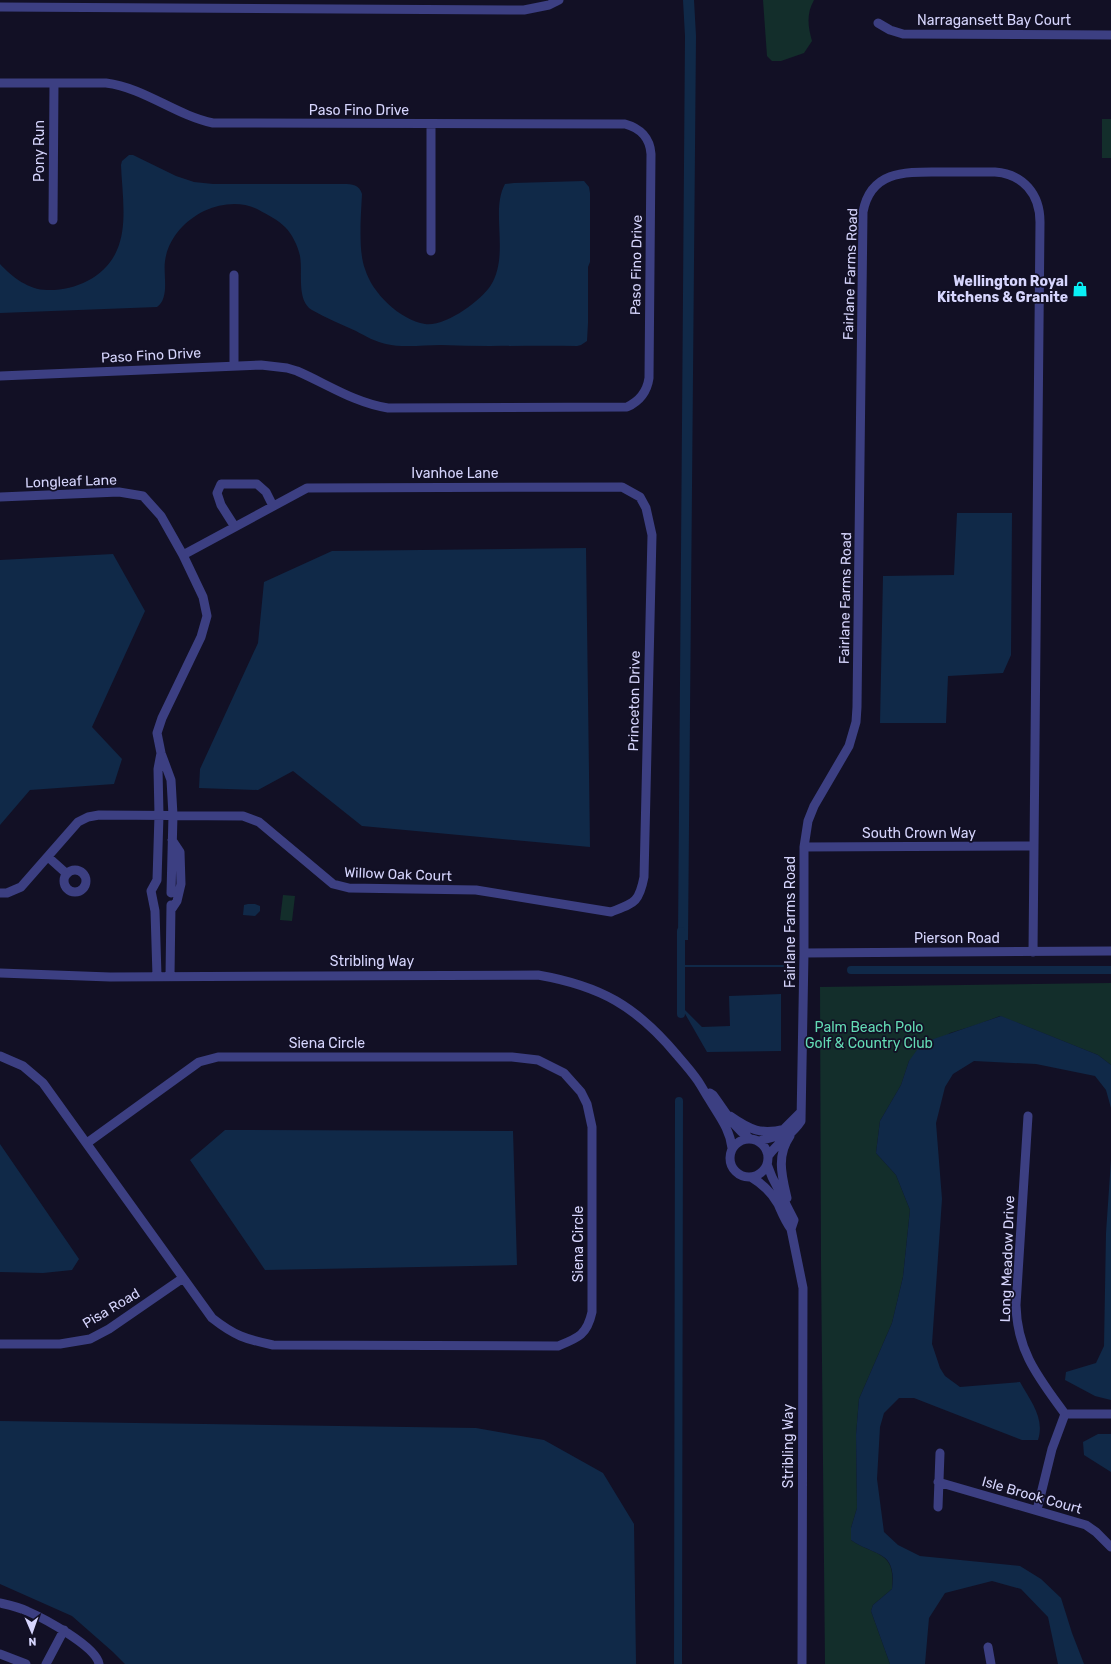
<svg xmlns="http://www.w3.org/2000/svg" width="1111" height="1664" font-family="Rubik,sans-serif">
  <rect width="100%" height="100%" fill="#121025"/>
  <path fill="#132e2b" d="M 763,0 L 814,0 C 806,14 808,27 812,41 L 804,53 L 781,61 L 772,61 L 767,56 Z
    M 1102,119 L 1111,119 L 1111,158 L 1102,158 Z
    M 283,895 L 295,896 L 292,921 L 280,920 Z
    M 1111,983 L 1111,1065 L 1098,1055 L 1000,1016 L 976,1025 L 950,1033 L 909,1061 L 901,1085 L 880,1121 L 876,1153 L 896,1175 L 910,1210 L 903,1277 L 892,1323 L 859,1399 L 856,1435 L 857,1508 L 851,1528 L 851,1540 C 876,1557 896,1550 892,1589 L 873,1605 L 871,1611 L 890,1664 L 825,1664 L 821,1261 L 820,987 Z"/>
  <path fill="#102948" d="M 683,0 L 694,0 L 696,36 L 688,940 L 678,940 L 685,36 Z
    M 129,155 L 133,155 L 176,176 L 194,182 L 213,184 L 339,184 C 349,184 359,183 362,194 C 361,215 358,251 365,269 C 372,293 400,320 425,324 C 445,327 481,301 491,285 C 510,254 490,211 505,184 L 514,183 L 584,181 L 589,187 L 590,193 L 590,262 L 588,267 L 588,323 L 587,341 L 581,345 L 577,346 C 531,345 486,347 441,345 C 423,345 403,348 386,344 C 376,342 365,336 356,331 C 341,324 326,318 312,310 C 296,300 303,272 300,256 C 298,246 292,234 285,227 C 278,220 268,215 259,210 C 242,201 222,203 204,211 C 184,221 168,239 165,261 C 163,275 170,298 157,307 L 0,313 L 0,264 C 12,277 29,290 47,290 C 75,291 106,277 117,250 C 128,225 122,192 121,165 L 122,161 Z
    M 957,513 L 1012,513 L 1011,655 L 1003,673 L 948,676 L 946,723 L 880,723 L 883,576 L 954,575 Z
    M 586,548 L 590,847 L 362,826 L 293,771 L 258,790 L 199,788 L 200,769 L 258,643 L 264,582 L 332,551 Z
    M 113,554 L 145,611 L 92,727 L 122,759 L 114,784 L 30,790 L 0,825 L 0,560 Z
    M 248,904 L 255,904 L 260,906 L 260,911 L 255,916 L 243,915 L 244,905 Z
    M 781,994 L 781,1051 L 707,1052 L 680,1005 L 702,1027 L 730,1026 L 729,996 Z
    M 1001,1016 L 1098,1055 L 1111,1065 L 1111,1108 L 1106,1090 L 1095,1076 L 1036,1064 L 974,1061 L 953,1074 L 945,1087 L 936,1123 L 942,1199 L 932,1344 L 940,1368 L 945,1376 L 960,1387 L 1020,1382 C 1031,1402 1045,1418 1038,1440 L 1022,1440 L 914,1398 L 899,1398 L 884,1413 L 880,1427 L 877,1479 L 884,1532 L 898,1545 L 920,1556 L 1020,1566 L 1041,1579 L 1061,1598 L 1072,1633 L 1084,1664 L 1058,1664 L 1048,1617 L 1021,1589 L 992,1581 L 945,1593 L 929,1618 L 925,1664 L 890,1664 L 871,1611 L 873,1605 L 892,1589 C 897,1550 876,1557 851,1540 L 851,1528 L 857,1508 L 856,1435 L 859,1399 L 892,1323 L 903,1277 L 910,1210 L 896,1175 L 876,1153 L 880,1121 L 901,1085 L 909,1061 L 922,1043 Z
    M 225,1130 L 513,1131 L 517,1265 L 265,1270 L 190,1160 Z
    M 0,1144 L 79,1259 L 72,1270 L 43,1273 L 0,1272 Z
    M 1111,1160 L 1111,1400 L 1095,1396 L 1065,1380 L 1066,1372 L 1096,1363 L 1104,1346 L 1106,1233 Z
    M 0,1421 L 476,1428 L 544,1440 L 603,1473 L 634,1524 L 636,1664 L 125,1664 L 113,1652 L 72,1616 L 0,1584 Z
    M 1098,1434 L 1111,1434 L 1111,1472 L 1084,1455 L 1083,1442 Z"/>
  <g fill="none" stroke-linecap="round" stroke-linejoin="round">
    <path stroke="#102948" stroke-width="2" d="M 681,966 L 783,966"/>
    <path stroke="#102948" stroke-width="8" d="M 681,931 L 681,1014
      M 851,970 L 1111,970
      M 678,1664 L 679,1101"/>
    <path stroke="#3c3f82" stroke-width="9" d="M 0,7 L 524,10 L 549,5 L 559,0
      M 878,23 L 890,30 L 903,34 L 1111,35
      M 0,83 L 106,83 C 145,88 175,115 213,123 L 625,124 C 640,128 650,138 651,154 L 649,378 C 647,392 640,401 627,407 L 388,408 C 355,403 327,384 297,371 L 287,368 L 261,365 L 0,376
      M 431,124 L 431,251
      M 53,220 L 54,83
      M 234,275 L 234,366
      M 0,497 L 119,492 L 143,496 L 161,516 L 183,555 L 203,597 L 207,616 L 201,637 L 162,718 L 157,733 L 161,753 L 171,780 L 173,815 L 171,893
      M 235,527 L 221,505 L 217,493 L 221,484 L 257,484 L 266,492 L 273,506
      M 804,847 L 1034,846
      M 48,857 L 67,874
      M64 881a11 11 0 1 1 22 0a11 11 0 1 1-22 0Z
      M 0,893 L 7,893 L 21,887 L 78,822 L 88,817 L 99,815 L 243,816 L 259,822 L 333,884 L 349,888 L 476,890 L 611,912 C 634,903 639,903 644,877 L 652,535 L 646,508 L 640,497 L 622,487 L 307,488 L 183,555
      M 171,910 L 177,901 L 181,884 L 180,852 L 172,840
      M 804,953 L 1111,951
      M 0,973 L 110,977 L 538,975 C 601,986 636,1006 677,1055 C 684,1063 692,1072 698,1081 C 702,1087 705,1093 709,1099 C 719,1116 730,1129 732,1148
      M 157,976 L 155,911 L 151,891 L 157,880 L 159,815 L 158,769 L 161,753
      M 170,976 L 171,905
      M 0,1056 L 23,1066 L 43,1083 L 212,1318 C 235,1336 245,1339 273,1345 L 558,1346 C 578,1338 587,1335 592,1312 L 592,1127 L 587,1104 L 581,1092 L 564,1073 L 538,1060 L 512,1057 L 218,1057 L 199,1062 L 87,1143
      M 710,1093 L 713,1095 C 725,1111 733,1127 749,1138
      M 730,1116 C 750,1130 761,1135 785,1129
      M 1028,1116 L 1016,1305 C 1017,1352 1039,1378 1065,1414 L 1111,1414
      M730 1158a19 19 0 1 1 38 0a19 19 0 1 1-38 0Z
      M 759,1141 L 774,1137 L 781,1132 L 800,1113
      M 769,1155 C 778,1142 792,1135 801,1121 L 804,953 L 804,847 L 808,821 L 814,806 L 849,746 L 856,722 L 857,707 L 863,212 C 871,169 908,172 942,172 C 960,172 977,172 995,172 C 1023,174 1040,194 1040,222 L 1033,952
      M 767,1164 L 772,1177 L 794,1220 L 791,1229 L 803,1288 L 802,1664
      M 751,1177 C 763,1184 771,1192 778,1204 C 782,1213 785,1221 791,1229
      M 787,1198 C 782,1176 776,1156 790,1136
      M 0,1344 L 60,1344 L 90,1339 L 109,1329 L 183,1278
      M 938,1482 L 1086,1525 L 1096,1532 L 1111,1547
      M 938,1507 L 940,1453
      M 1037,1510 L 1052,1449 L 1065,1414
      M 0,1603 C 9,1605 19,1607 27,1611 C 43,1618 96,1646 99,1664
      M 988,1647 L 991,1664
      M 0,1654 L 26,1664
      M 46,1664 L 64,1630"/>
  </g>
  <defs>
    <g id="shop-bare" transform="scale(1.2)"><path d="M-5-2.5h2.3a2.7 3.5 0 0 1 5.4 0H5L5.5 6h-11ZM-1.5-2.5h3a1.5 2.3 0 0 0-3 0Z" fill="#09f0f5" stroke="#121025" stroke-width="2.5" paint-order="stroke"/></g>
  </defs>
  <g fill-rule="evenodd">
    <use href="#shop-bare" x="1080" y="289"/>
  </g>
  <g text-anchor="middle" stroke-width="3.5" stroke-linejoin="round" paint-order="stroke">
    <g font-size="14" fill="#d6d5fd" stroke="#121025">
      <text x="994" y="25">Narragansett Bay Court</text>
      <text x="359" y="115">Paso Fino Drive</text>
      <text transform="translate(39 151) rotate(-90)" y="5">Pony Run</text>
      <text transform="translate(636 265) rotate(-89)" y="5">Paso Fino Drive</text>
      <text transform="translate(850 274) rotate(-88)" y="5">Fairlane Farms Road</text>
      <text transform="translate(151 355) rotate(-3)" y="5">Paso Fino Drive</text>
      <text x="455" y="478">Ivanhoe Lane</text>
      <text transform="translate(71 481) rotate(-2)" y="5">Longleaf Lane</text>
      <text transform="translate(845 598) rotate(-89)" y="5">Fairlane Farms Road</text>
      <text transform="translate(634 701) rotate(-89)" y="5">Princeton Drive</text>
      <text x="919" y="838">South Crown Way</text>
      <text transform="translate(398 874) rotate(2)" y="5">Willow Oak Court</text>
      <text transform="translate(790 922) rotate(-90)" y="5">Fairlane Farms Road</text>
      <text x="957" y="943">Pierson Road</text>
      <text x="372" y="966">Stribling Way</text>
      <text x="327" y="1048">Siena Circle</text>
      <text transform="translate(578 1244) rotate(-90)" y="5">Siena Circle</text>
      <text transform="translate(1007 1259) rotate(-88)" y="5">Long Meadow Drive</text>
      <text transform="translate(111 1308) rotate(-31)" y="5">Pisa Road</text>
      <text transform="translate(788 1446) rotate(-90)" y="5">Stribling Way</text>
      <text transform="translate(1032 1495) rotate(16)" y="5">Isle Brook Court</text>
    </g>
    <g font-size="14" font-weight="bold" fill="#d6d5fd" stroke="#121025" text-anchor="end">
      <text x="1068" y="286">Wellington Royal<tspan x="1068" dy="16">Kitchens &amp; Granite</tspan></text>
    </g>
    <g font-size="14" fill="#63dbb4" stroke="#121025">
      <text x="869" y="1032">Palm Beach Polo<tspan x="869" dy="16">Golf &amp; Country Club</tspan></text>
    </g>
  </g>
  <g transform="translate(32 1632) rotate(178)" stroke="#121025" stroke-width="3" paint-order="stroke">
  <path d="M0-3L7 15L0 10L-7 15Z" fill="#d6d5fd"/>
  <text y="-6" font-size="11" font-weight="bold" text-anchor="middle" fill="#d6d5fd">N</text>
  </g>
</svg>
